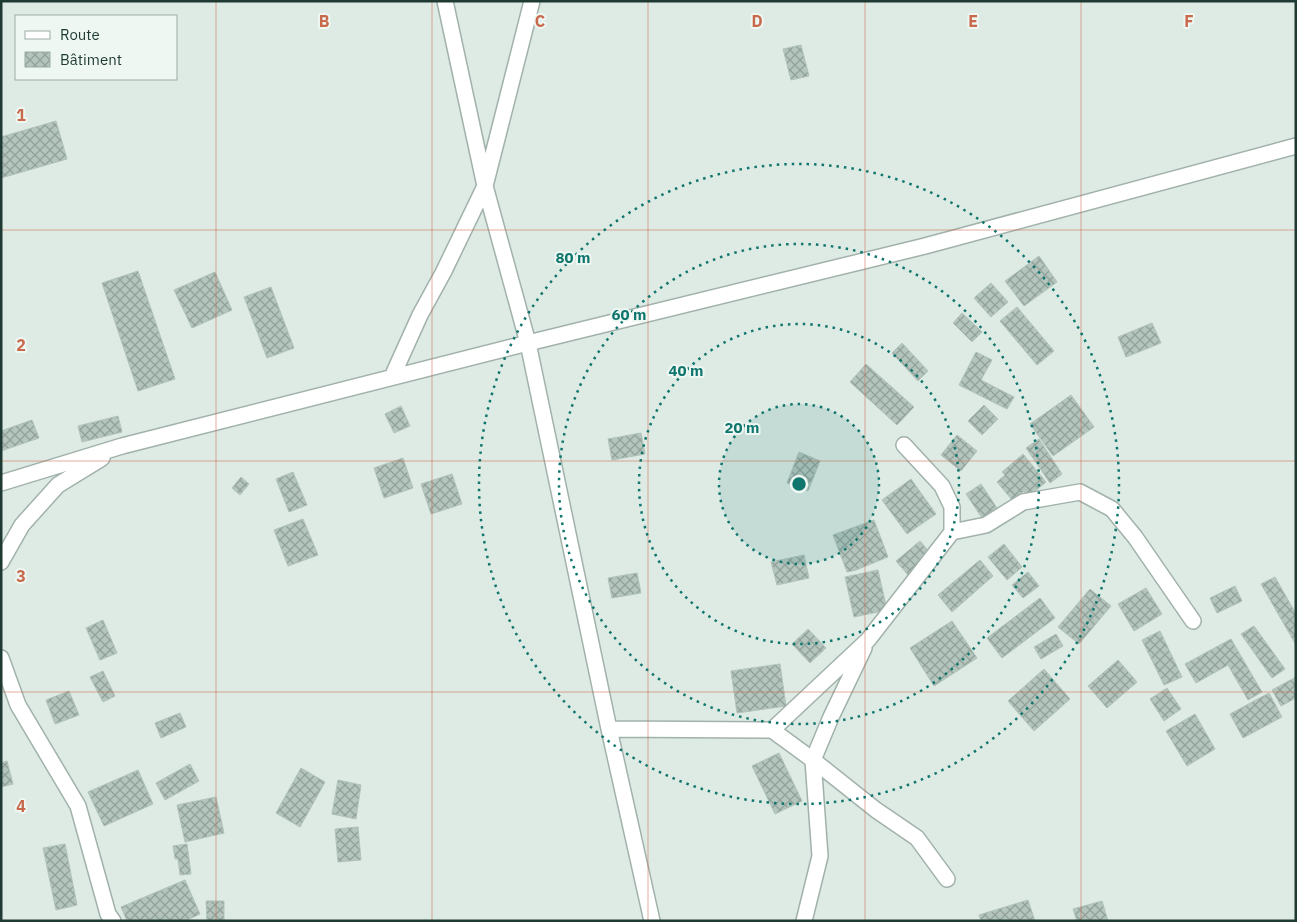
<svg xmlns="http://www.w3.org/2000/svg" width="1297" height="922" font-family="'IBM Plex Sans',sans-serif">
  <defs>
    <pattern id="building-cross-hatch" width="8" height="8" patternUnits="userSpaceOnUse" patternTransform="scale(1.25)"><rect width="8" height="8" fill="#b3c5bd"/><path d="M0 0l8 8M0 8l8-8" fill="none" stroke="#91a19a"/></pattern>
  </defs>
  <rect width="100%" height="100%" fill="#deeae4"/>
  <path fill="url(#building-cross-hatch)" stroke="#b1c3bb" d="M 801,45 L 809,76 L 791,80 L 783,49 Z
    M 56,121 L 67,159 L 1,178 L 1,137 Z
    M 1039,256 L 1057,282 L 1024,306 L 1005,281 Z
    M 138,271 L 175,379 L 138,391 L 102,283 Z
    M 215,272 L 232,310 L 192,328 L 174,290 Z
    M 991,283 L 1008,302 L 991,317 L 974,298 Z
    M 271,287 L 294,348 L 267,358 L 244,297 Z
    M 1017,307 L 1054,351 L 1037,365 L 1000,321 Z
    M 962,313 L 982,332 L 972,342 L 953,323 Z
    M 1152,323 L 1161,343 L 1126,357 L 1118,337 Z
    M 902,343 L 928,371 L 918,381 L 892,353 Z
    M 976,352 L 992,360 L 981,380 L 1014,397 L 1007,409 L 959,385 Z
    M 866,364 L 914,407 L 897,425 L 850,382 Z
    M 1071,395 L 1094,427 L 1053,456 L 1030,424 Z
    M 984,405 L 998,419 L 982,435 L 968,421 Z
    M 401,406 L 410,426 L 394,433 L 385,414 Z
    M 118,416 L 122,432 L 82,442 L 78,426 Z
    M 32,420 L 39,438 L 1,451 L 1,431 Z
    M 641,433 L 645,454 L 612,460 L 608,439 Z
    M 957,435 L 977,451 L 961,471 L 941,455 Z
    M 1039,439 L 1062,474 L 1050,483 L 1026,448 Z
    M 799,452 L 820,461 L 808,491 L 787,483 Z
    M 1023,454 L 1046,482 L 1028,497 L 1024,491 L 1013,501 L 997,482 L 1005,475 L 1002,472 Z
    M 403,458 L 413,488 L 384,498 L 374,468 Z
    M 293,472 L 307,505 L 289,512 L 276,479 Z
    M 452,474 L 462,504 L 431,514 L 421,484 Z
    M 241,477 L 249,484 L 240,495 L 232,488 Z
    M 911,479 L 936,514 L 907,534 L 882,500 Z
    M 981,484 L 999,511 L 984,521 L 966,494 Z
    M 303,519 L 318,555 L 288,566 L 274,530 Z
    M 874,520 L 888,557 L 856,570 L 847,572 L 833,535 Z
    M 920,541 L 932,555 L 908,575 L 896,561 Z
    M 1004,544 L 1022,567 L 1007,580 L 988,557 Z
    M 804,555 L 809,578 L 777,585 L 771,562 Z
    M 980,560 L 993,576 L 952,612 L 938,595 Z
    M 878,570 L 887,610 L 854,617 L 845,577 Z
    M 1028,572 L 1039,586 L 1023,598 L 1012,585 Z
    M 637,573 L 641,593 L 612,598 L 608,578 Z
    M 1275,577 L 1296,614 L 1296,645 L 1261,584 Z
    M 1235,586 L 1242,601 L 1217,613 L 1210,598 Z
    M 1146,588 L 1162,614 L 1134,631 L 1118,604 Z
    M 1090,589 L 1111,606 L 1079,644 L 1058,627 Z
    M 1040,598 L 1055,618 L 1002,658 L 987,638 Z
    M 103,620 L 117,653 L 100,660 L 86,628 Z
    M 952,621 L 977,658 L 934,686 L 910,648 Z
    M 1254,626 L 1285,669 L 1272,678 L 1241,634 Z
    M 808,629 L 826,648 L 810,663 L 792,644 Z
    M 1160,631 L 1182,677 L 1164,685 L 1142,640 Z
    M 1056,634 L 1063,646 L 1041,659 L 1034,647 Z
    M 1231,639 L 1262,692 L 1248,700 L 1228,665 L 1196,683 L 1185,664 Z
    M 1118,660 L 1137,682 L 1107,708 L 1088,686 Z
    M 780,664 L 786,706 L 737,713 L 731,671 Z
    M 1044,669 L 1070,699 L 1034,731 L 1008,701 Z
    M 103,671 L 115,696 L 103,702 L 90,677 Z
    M 1296,677 L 1296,698 L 1281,706 L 1272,690 Z
    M 1167,688 L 1181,709 L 1164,721 L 1150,699 Z
    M 69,691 L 79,715 L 55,724 L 46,700 Z
    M 1269,693 L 1282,717 L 1243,738 L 1230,714 Z
    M 180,713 L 186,727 L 161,738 L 155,723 Z
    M 1195,714 L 1215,749 L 1187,766 L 1166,731 Z
    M 779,753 L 802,801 L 775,814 L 752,766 Z
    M 7,761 L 13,784 L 1,787 L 1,763 Z
    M 190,764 L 199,781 L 165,800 L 156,783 Z
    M 301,768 L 325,782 L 300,827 L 276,813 Z
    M 138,770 L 153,804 L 104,826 L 88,792 Z
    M 338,780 L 361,785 L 356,819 L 332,814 Z
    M 216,797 L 224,833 L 185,842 L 177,805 Z
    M 358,827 L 361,860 L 338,862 L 335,829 Z
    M 65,844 L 77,905 L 56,910 L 43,848 Z
    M 187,844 L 191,874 L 180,875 L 178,859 L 175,859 L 173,846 Z
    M 185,880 L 200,914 L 185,921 L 127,921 L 121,907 Z
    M 1028,900 L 1035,921 L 981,921 L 979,915 Z
    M 206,901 L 224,901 L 224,921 L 207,921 Z
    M 1102,901 L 1108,921 L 1077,921 L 1073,909 Z"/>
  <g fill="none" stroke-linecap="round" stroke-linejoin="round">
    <g stroke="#a1b2ab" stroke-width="18">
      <path id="minor" d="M 445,1 L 485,186 L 528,343 L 609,729 L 652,921
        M 392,377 L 420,315 L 444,271 L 485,186 L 532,1
        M 1,483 L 122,446 L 528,343 L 925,246 L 1296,146
        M 952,532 L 986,525 L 1023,502 L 1080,492 L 1112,509 L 1135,537 L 1193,621
        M 1,562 L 22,525 L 58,485 L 102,458
        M 1,658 L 18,705 L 78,806 L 108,914 L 113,921
        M 609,729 L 772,730 L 868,640 L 952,532 L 952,507 L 942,486 L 904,445
        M 772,730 L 813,760 L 876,810 L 917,838 L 947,879
        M 804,921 L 820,856 L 813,760 L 831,717 L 864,648"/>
    </g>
    <use href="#minor" stroke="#fff" stroke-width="15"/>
  </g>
  <path fill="none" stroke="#c9694c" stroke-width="1" stroke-opacity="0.55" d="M 216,1 L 216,921M 432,1 L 432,921M 648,1 L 648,921M 865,1 L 865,921M 1081,1 L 1081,921M 1,230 L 1296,230M 1,461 L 1296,461M 1,692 L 1296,692"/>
  <circle cx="799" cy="484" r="80" fill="#0f766e" fill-opacity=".12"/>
  <g fill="none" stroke="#0f766e" stroke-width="2.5" stroke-dasharray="2.5 5">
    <circle cx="799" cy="484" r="80"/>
    <circle cx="799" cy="484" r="160"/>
    <circle cx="799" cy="484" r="240"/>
    <circle cx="799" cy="484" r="320"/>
  </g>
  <g font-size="16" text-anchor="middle" font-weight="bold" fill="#c9694c" stroke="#eef7f2" stroke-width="4" stroke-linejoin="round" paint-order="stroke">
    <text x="324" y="27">B</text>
    <text x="540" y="27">C</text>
    <text x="757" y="27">D</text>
    <text x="973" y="27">E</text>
    <text x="1189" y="27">F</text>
    <text x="21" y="121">1</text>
    <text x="21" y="351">2</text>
    <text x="21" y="582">3</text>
    <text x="21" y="812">4</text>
  </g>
  <circle cx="799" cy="484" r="8" fill="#0f766e" stroke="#eef7f2" stroke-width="2.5"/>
  <g font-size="15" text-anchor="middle" font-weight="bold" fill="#0f766e" stroke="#eef7f2" stroke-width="4" stroke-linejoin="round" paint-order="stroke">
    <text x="573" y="263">80 m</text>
    <text x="629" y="320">60 m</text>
    <text x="686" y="376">40 m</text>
    <text x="742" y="433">20 m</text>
  </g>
  <rect width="1297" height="922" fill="none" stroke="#1f3a32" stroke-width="5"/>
  <rect x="15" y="15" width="162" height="65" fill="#eef7f2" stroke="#9baba5"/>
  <rect x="25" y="31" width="25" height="8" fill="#ffffff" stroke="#9baba5"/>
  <text x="60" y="40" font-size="15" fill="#1f3a32">Route</text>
  <rect x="25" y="52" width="25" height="15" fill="url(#building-cross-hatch)" stroke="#9baba5"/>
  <text x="60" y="65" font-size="15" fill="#1f3a32">Bâtiment</text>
</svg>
